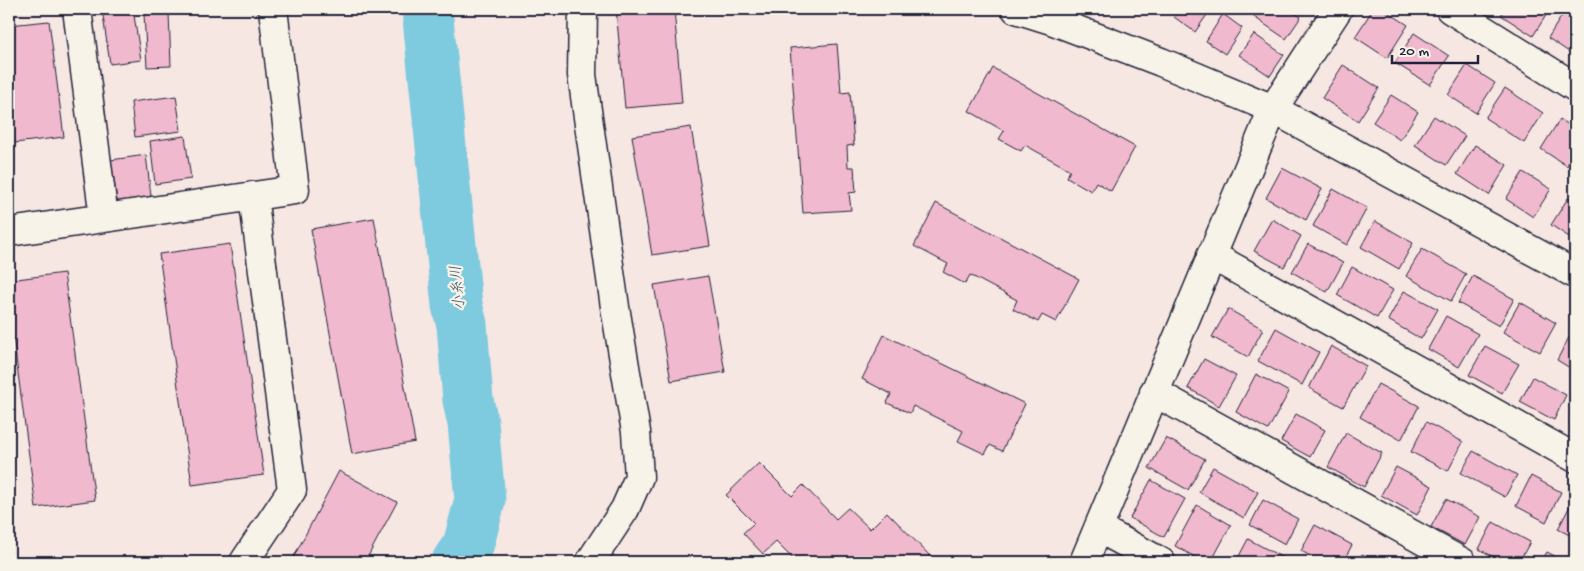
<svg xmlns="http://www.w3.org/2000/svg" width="1584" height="571" font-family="'Gochi Hand','Klee One',sans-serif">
  <rect width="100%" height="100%" fill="#f6e7e3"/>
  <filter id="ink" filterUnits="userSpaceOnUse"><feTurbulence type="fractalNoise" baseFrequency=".02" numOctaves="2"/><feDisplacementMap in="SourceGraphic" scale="10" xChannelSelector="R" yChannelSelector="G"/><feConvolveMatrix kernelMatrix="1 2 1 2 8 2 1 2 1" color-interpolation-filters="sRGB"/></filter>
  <g filter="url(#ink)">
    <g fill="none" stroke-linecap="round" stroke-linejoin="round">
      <path stroke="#7ecade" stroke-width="51" d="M 427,9 L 457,305 L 462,325 L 468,400 L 473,423 L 480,500 L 468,546 L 457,562"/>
    </g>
    <path fill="#f1b9cd" stroke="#22223b" d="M 102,9 L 133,9 L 141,60 L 110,64 Z
      M 616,9 L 674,9 L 682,103 L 625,108 Z
      M 1180,9 L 1211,9 L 1195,32 L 1174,17 Z
      M 1260,9 L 1288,9 L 1301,17 L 1286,39 L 1254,17 Z
      M 1373,9 L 1383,9 L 1408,25 L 1387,58 L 1355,37 Z
      M 1505,9 L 1550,9 L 1533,36 L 1501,15 Z
      M 1566,9 L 1575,14 L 1575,56 L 1548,38 Z
      M 169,13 L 171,66 L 147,67 L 144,14 Z
      M 1223,14 L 1242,28 L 1225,54 L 1206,41 Z
      M 49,21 L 64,137 L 15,143 L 9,96 L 9,25 Z
      M 1414,33 L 1449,56 L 1430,85 L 1395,63 Z
      M 1254,34 L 1284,55 L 1270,76 L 1239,55 Z
      M 837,44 L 841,93 L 850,92 L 854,145 L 847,146 L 848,167 L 854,167 L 856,192 L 849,193 L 851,210 L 803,213 L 790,48 Z
      M 1343,65 L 1379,88 L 1358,121 L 1322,98 Z
      M 1467,65 L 1495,83 L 1476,113 L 1448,95 Z
      M 993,68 L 1135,147 L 1111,191 L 1096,182 L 1091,191 L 1067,177 L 1070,170 L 1025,145 L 1021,151 L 999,139 L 1004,131 L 969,111 Z
      M 1505,88 L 1543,113 L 1524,143 L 1485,118 Z
      M 1391,95 L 1418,112 L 1400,140 L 1373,122 Z
      M 176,96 L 181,131 L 135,137 L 131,102 Z
      M 1434,116 L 1465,136 L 1446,165 L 1415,145 Z
      M 1560,119 L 1575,129 L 1575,152 L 1567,166 L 1541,149 Z
      M 691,127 L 710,246 L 652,255 L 632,136 Z
      M 185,136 L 191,179 L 155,184 L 150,141 Z
      M 1475,145 L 1507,165 L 1489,195 L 1457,174 Z
      M 146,155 L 152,204 L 118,208 L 111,160 Z
      M 1282,168 L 1322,189 L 1306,220 L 1266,198 Z
      M 1523,172 L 1551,189 L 1533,217 L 1506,199 Z
      M 1333,189 L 1367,208 L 1347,245 L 1313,226 Z
      M 1568,198 L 1575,203 L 1575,241 L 1551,225 Z
      M 936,203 L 1079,279 L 1056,322 L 1042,315 L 1038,322 L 1013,309 L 1017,300 L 970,275 L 965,284 L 943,272 L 948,264 L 914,246 Z
      M 374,218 L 415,442 L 352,454 L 311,229 Z
      M 1272,219 L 1301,236 L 1284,267 L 1254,251 Z
      M 1375,221 L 1413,243 L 1399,269 L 1361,247 Z
      M 230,244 L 264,475 L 192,485 L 159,254 Z
      M 1308,244 L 1343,263 L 1327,292 L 1292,272 Z
      M 1422,249 L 1466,274 L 1451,301 L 1406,276 Z
      M 1352,267 L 1393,290 L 1377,318 L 1337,295 Z
      M 64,273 L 95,500 L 36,508 L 9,306 L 9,280 Z
      M 708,276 L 725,372 L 671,381 L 654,285 Z
      M 1473,276 L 1514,299 L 1499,326 L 1458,303 Z
      M 1404,291 L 1438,309 L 1421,339 L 1388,320 Z
      M 1520,302 L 1556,323 L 1540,352 L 1503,332 Z
      M 1228,309 L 1263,329 L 1248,357 L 1212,337 Z
      M 1446,316 L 1478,334 L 1459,367 L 1428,349 Z
      M 1276,328 L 1319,352 L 1302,385 L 1258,361 Z
      M 1574,328 L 1575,329 L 1575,371 L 1557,360 Z
      M 884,335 L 1025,404 L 1002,451 L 990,445 L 985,454 L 958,441 L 963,431 L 913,406 L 910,413 L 887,403 L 891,394 L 862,379 Z
      M 1331,346 L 1366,366 L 1343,407 L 1309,388 Z
      M 1485,346 L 1519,364 L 1502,393 L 1469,375 Z
      M 1204,359 L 1236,376 L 1219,406 L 1188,388 Z
      M 1256,374 L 1289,392 L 1268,430 L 1236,412 Z
      M 1533,377 L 1566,395 L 1554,420 L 1520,402 Z
      M 1378,384 L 1419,406 L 1401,440 L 1360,417 Z
      M 1575,413 L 1575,429 L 1569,425 Z
      M 1296,414 L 1325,430 L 1310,457 L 1281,441 Z
      M 1426,422 L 1463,442 L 1448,471 L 1411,452 Z
      M 1346,433 L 1382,453 L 1364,487 L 1328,467 Z
      M 1166,438 L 1205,459 L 1188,490 L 1149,468 Z
      M 1473,451 L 1517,475 L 1505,497 L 1461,473 Z
      M 759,463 L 792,496 L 803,485 L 836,519 L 848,508 L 870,529 L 887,512 L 936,562 L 796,562 L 776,542 L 763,554 L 743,533 L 754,523 L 726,495 Z
      M 1213,467 L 1258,492 L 1244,518 L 1199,492 Z
      M 1396,467 L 1432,486 L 1417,515 L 1381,495 Z
      M 339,471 L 397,502 L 365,562 L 291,562 Z
      M 1531,476 L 1561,492 L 1546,522 L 1516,506 Z
      M 1151,480 L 1185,499 L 1164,537 L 1130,518 Z
      M 1446,499 L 1480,517 L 1465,545 L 1431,527 Z
      M 1263,500 L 1298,519 L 1285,544 L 1250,525 Z
      M 1571,504 L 1575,506 L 1575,538 L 1558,529 Z
      M 1197,505 L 1231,525 L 1211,562 L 1204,562 L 1175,546 Z
      M 1493,522 L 1530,542 L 1519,562 L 1503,562 L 1479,549 Z
      M 1315,525 L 1352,545 L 1343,562 L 1322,562 L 1301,551 Z
      M 1248,539 L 1287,560 L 1286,562 L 1236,562 Z
      M 1547,552 L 1566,562 L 1541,562 Z
      M 1362,554 L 1377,562 L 1358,562 Z"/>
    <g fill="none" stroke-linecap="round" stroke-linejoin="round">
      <g stroke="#22223b" stroke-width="31">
        <path id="minor" d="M 77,9 L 104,218
          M 583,9 L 582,75 L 615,307 L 636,432 L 639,477 L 625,509 L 590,562
          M 1016,9 L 1051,20 L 1161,62 L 1273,109 L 1575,274
          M 1450,9 L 1575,87
          M 9,232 L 295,190 L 273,9
          M 1211,255 L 1575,458
          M 1154,392 L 1462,562
          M 1098,528 L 1161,562
          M 244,562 L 292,490 L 253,196
          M 1084,562 L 1273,109 L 1338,9"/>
      </g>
      <use href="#minor" stroke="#f7f3e8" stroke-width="28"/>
    </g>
  </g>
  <g text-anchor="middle" stroke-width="4.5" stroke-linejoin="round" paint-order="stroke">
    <g font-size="15" font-style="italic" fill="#3e546c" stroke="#f7f3e8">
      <text transform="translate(457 288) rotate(-96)" y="5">小糸川</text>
    </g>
  </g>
  <rect width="1584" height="571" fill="none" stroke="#f7f3e8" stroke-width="30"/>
  <rect x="15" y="15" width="1554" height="541" fill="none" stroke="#22223b" stroke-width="2" filter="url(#ink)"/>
  <path d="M1392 55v8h86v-8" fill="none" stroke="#22223b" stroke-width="2.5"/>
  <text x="1399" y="55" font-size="15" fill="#22223b" stroke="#f7f3e8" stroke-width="4" paint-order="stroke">20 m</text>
</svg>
